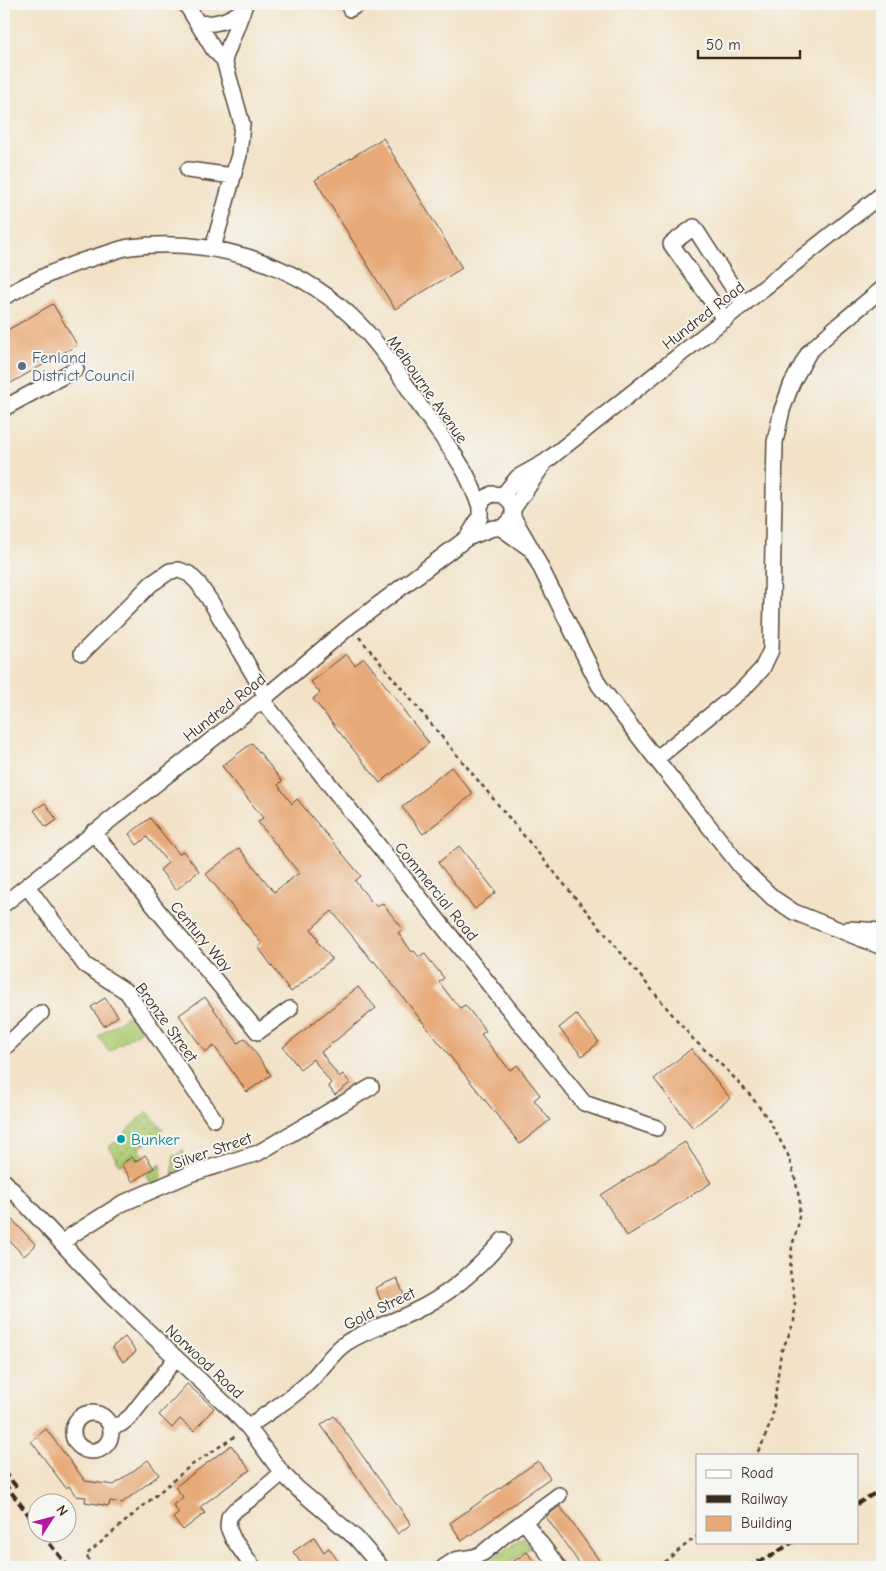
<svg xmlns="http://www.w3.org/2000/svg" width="886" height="1571" font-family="'Comic Neue',sans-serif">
  <defs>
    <pattern id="garden-dots" width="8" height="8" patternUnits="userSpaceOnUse" patternTransform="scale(1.25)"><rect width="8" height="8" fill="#acc96f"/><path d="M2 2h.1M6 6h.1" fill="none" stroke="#8da35b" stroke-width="1.8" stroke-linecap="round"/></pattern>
  </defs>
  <rect width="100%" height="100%" fill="#f6f6f2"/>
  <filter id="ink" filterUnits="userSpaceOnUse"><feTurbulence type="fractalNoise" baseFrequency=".02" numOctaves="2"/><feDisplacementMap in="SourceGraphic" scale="10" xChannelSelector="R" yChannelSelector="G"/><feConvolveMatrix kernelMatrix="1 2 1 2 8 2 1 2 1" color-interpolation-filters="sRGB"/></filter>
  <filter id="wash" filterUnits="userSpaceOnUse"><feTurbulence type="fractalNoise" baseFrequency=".0096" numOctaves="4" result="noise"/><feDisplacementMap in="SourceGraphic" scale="20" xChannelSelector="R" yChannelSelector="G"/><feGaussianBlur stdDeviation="1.12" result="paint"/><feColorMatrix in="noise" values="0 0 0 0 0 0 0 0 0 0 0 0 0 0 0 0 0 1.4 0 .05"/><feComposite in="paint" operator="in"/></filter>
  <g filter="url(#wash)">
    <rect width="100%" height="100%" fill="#f2e2c7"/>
    <path fill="#acc96f" stroke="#747a46" d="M 130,1014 L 141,1030 L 109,1052 L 98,1036 Z
      M 523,1537 L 530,1548 L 502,1567 L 494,1567 L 489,1561 Z"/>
    <path fill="url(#garden-dots)" stroke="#747a46" d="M 147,1111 L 163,1129 L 157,1136 L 139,1148 L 144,1156 L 135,1162 L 132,1157 L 120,1165 L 109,1147 L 115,1142 L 118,1145 L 126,1136 L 124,1133 Z
      M 183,1149 L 188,1171 L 173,1177 L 173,1160 L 174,1154 L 176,1156 Z
      M 161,1164 L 162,1181 L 152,1185 L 147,1176 L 147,1173 Z"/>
    <g id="blocks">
      <path fill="#e7a977" d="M 383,138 L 462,268 L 395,309 L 315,180 Z
        M 53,304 L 77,345 L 4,387 L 4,332 Z
        M 346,654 L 355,665 L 364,658 L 404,709 L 403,710 L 429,743 L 380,783 L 313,699 L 320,693 L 311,682 Z
        M 252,743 L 282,781 L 278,785 L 292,804 L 297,799 L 361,876 L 355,881 L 371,901 L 377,907 L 382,903 L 403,929 L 398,933 L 412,952 L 414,951 L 419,957 L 424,953 L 444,978 L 439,982 L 455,1003 L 460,1008 L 465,1005 L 486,1031 L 481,1034 L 494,1051 L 510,1070 L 517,1065 L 540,1095 L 534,1100 L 550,1120 L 520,1144 L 374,961 L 373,962 L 332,911 L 311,929 L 319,940 L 317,941 L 332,959 L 291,992 L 258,947 L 262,944 L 206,874 L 239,848 L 274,892 L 299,873 L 258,822 L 263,818 L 222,766 Z
        M 451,767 L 473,794 L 423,834 L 402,807 Z
        M 45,803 L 57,820 L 46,827 L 34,810 Z
        M 150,818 L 179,854 L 183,851 L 199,871 L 176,890 L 160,870 L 168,863 L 147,837 L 137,845 L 129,834 Z
        M 459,846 L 496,892 L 475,909 L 438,863 Z
        M 358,987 L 376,1008 L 321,1052 L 339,1077 L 343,1074 L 350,1083 L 335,1095 L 328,1086 L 331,1083 L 313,1059 L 300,1069 L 283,1047 Z
        M 205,997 L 238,1043 L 245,1038 L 271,1075 L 247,1092 L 214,1046 L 205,1052 L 179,1015 Z
        M 105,998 L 118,1016 L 104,1026 L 91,1007 Z
        M 576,1014 L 599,1042 L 582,1056 L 559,1028 Z
        M 691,1049 L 730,1098 L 693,1128 L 654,1079 Z
        M 685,1142 L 711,1183 L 627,1236 L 601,1195 Z
        M 145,1155 L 154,1168 L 133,1182 L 121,1164 L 132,1157 L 135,1162 Z
        M 4,1211 L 36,1245 L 24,1256 L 4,1235 Z
        M 397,1278 L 404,1295 L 383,1305 L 375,1288 Z
        M 125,1337 L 136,1352 L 123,1362 L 112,1347 Z
        M 187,1384 L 214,1408 L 194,1431 L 180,1419 L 172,1428 L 159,1415 Z
        M 334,1416 L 411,1524 L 398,1534 L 321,1425 Z
        M 46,1429 L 85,1481 L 114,1485 L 148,1460 L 159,1475 L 122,1503 L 110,1501 L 109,1506 L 85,1502 L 86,1497 L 76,1496 L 69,1486 L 66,1488 L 31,1441 Z
        M 231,1445 L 250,1470 L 200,1507 L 205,1513 L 183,1530 L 173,1518 L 179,1513 L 173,1505 L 183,1497 L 175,1487 Z
        M 538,1461 L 550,1478 L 462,1541 L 450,1523 Z
        M 560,1506 L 601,1563 L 595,1567 L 582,1567 L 546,1517 Z
        M 314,1537 L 324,1552 L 329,1548 L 342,1567 L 304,1567 L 293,1552 Z
        M 527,1552 L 538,1567 L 505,1567 Z"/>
    </g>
  </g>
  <g filter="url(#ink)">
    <use href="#blocks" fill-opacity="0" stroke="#564637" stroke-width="1"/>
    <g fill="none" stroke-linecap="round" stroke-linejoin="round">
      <g stroke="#564637" stroke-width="18">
        <path id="minor" d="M 186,4 L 214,50 L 224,60 L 242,124 L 239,155 L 213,248
          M 350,9 L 358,4
          M 197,23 C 216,25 227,21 242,11
          M 224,60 L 245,4
          M 188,170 L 233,176
          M 4,297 C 35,279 69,264 105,254 C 113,252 122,248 130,247 C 208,237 293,261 351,316 C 379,342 399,374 420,406 C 435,428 452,449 465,472 C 471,483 475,495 480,506
          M 725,320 L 671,244 L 694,227 L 744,305
          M 4,408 L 76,369
          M 503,495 L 518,477 L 545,462 L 882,194
          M 513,509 L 543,465
          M 501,528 L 532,550 L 513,517
          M 532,550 L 599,685 L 656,759 L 741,867 L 773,898 L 794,912 L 882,947
          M 82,653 L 151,584 L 170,571 L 179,570 L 189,574 L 198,583 L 211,602 L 266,696
          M 262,700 L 584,1103 L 657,1128
          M 656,759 L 744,688 L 762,669 L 771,650 L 775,442 L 782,410 L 792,383 L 809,352 L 835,328 L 882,289
          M 93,832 L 258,1032 L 290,1009
          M 27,886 L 85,965 L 127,992 L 214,1119
          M 4,904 L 262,700 L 350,626 L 467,538 L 493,528 L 501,528 L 508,523 L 513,517 L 513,509 L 511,502 L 503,495 L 492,494 L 484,499 L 480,506 L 480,517 L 467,538
          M 849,929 L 882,931
          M 4,1048 L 41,1013
          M 4,1181 L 111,1296 L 176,1358 L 233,1411 L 248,1427 L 282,1473 L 298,1489 L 356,1538 L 381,1567
          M 63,1243 L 72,1235 L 121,1204 L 190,1174 L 258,1153 L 371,1087
          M73 1432a19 19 0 1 1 38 0a19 19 0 1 1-38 0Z
          M 111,1427 L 121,1424 L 131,1416 L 176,1358
          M 248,1427 C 268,1412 291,1399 309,1382 C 322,1370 331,1353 346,1343 C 366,1330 390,1323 411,1313 C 448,1296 476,1271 503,1240
          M 524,1521 L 558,1567
          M 253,1567 L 233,1539 L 228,1527 L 229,1517 L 235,1510 L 260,1492 L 282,1473
          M 444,1567 L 455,1560 L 474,1557 L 483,1553 L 502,1537 L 559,1495"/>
      </g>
      <path stroke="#564637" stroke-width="2.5" stroke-dasharray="4 4" stroke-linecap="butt" d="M 359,637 L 666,1007 L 694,1040 L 729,1072 L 750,1095 L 769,1120 L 788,1155 L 795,1178 L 800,1203 L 798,1226 L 792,1246 L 790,1270 L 795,1303 L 794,1321 L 788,1337 L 781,1352 L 772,1419 L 763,1442 L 756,1455
        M 93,1567 L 86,1555 L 189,1467 L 237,1435
        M 658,1567 L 697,1536"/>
      <use href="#minor" stroke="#fff" stroke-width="15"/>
      <path stroke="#3b2a1e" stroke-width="4" stroke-dasharray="8 4" stroke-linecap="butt" d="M 4,1471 L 18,1489
        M 4,1483 L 38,1527
        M 857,1504 L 882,1489
        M 42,1534 L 68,1567
        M 746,1567 L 771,1556 L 793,1542"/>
    </g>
  </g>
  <circle fill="#5c6f8a" stroke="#f6f6f2" stroke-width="2" cx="22" cy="366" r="5"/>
  <circle fill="#0f9aa8" stroke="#f6f6f2" stroke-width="2" cx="121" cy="1139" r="5"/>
  <g text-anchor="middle" stroke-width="4" stroke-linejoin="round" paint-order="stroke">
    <g font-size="16" fill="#3b2a1e" stroke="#f6f6f2">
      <text transform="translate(703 315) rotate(-38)" y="6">Hundred Road</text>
      <text transform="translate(428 389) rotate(55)" y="6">Melbourne Avenue</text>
      <text transform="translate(224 707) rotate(-38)" y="6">Hundred Road</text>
      <text transform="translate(437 891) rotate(51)" y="6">Commercial Road</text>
      <text transform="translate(202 936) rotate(50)" y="6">Century Way</text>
      <text transform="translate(167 1022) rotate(54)" y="6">Bronze Street</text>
      <text transform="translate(212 1150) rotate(-19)" y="6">Silver Street</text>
      <text transform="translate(379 1308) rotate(-26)" y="6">Gold Street</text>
      <text transform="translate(205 1361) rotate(43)" y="6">Norwood Road</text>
    </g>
    <g font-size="16" fill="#4e5e75" stroke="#f6f6f2" text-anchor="start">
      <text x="32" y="363">Fenland<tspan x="32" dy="18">District Council</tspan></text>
    </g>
    <g font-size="16" fill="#0d838f" stroke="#f6f6f2" text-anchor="start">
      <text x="131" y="1145">Bunker</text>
    </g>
  </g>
  <rect width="886" height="1571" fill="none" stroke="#f6f6f2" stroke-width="20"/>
  <rect x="696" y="1454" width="162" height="90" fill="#f6f6f2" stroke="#aba49d"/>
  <rect x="706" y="1470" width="25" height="8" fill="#ffffff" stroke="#aba49d"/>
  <text x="741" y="1478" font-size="15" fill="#3b2a1e">Road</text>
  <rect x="706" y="1495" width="25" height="8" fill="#3b2a1e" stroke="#aba49d"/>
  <text x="741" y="1504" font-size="15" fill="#3b2a1e">Railway</text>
  <rect x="706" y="1516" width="25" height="15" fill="#e7a977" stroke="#aba49d"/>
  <text x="741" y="1528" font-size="15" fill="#3b2a1e">Building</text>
  <g transform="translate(52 1518) rotate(54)"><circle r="24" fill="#f6f6f2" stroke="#aba49d"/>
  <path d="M0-4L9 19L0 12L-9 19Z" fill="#b5179e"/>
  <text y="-8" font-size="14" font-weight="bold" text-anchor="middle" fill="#3b2a1e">N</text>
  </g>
  <path d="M698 50v8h102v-8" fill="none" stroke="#3b2a1e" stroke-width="2.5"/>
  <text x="706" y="50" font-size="15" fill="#3b2a1e" stroke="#f6f6f2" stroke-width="4" paint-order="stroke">50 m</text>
</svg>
